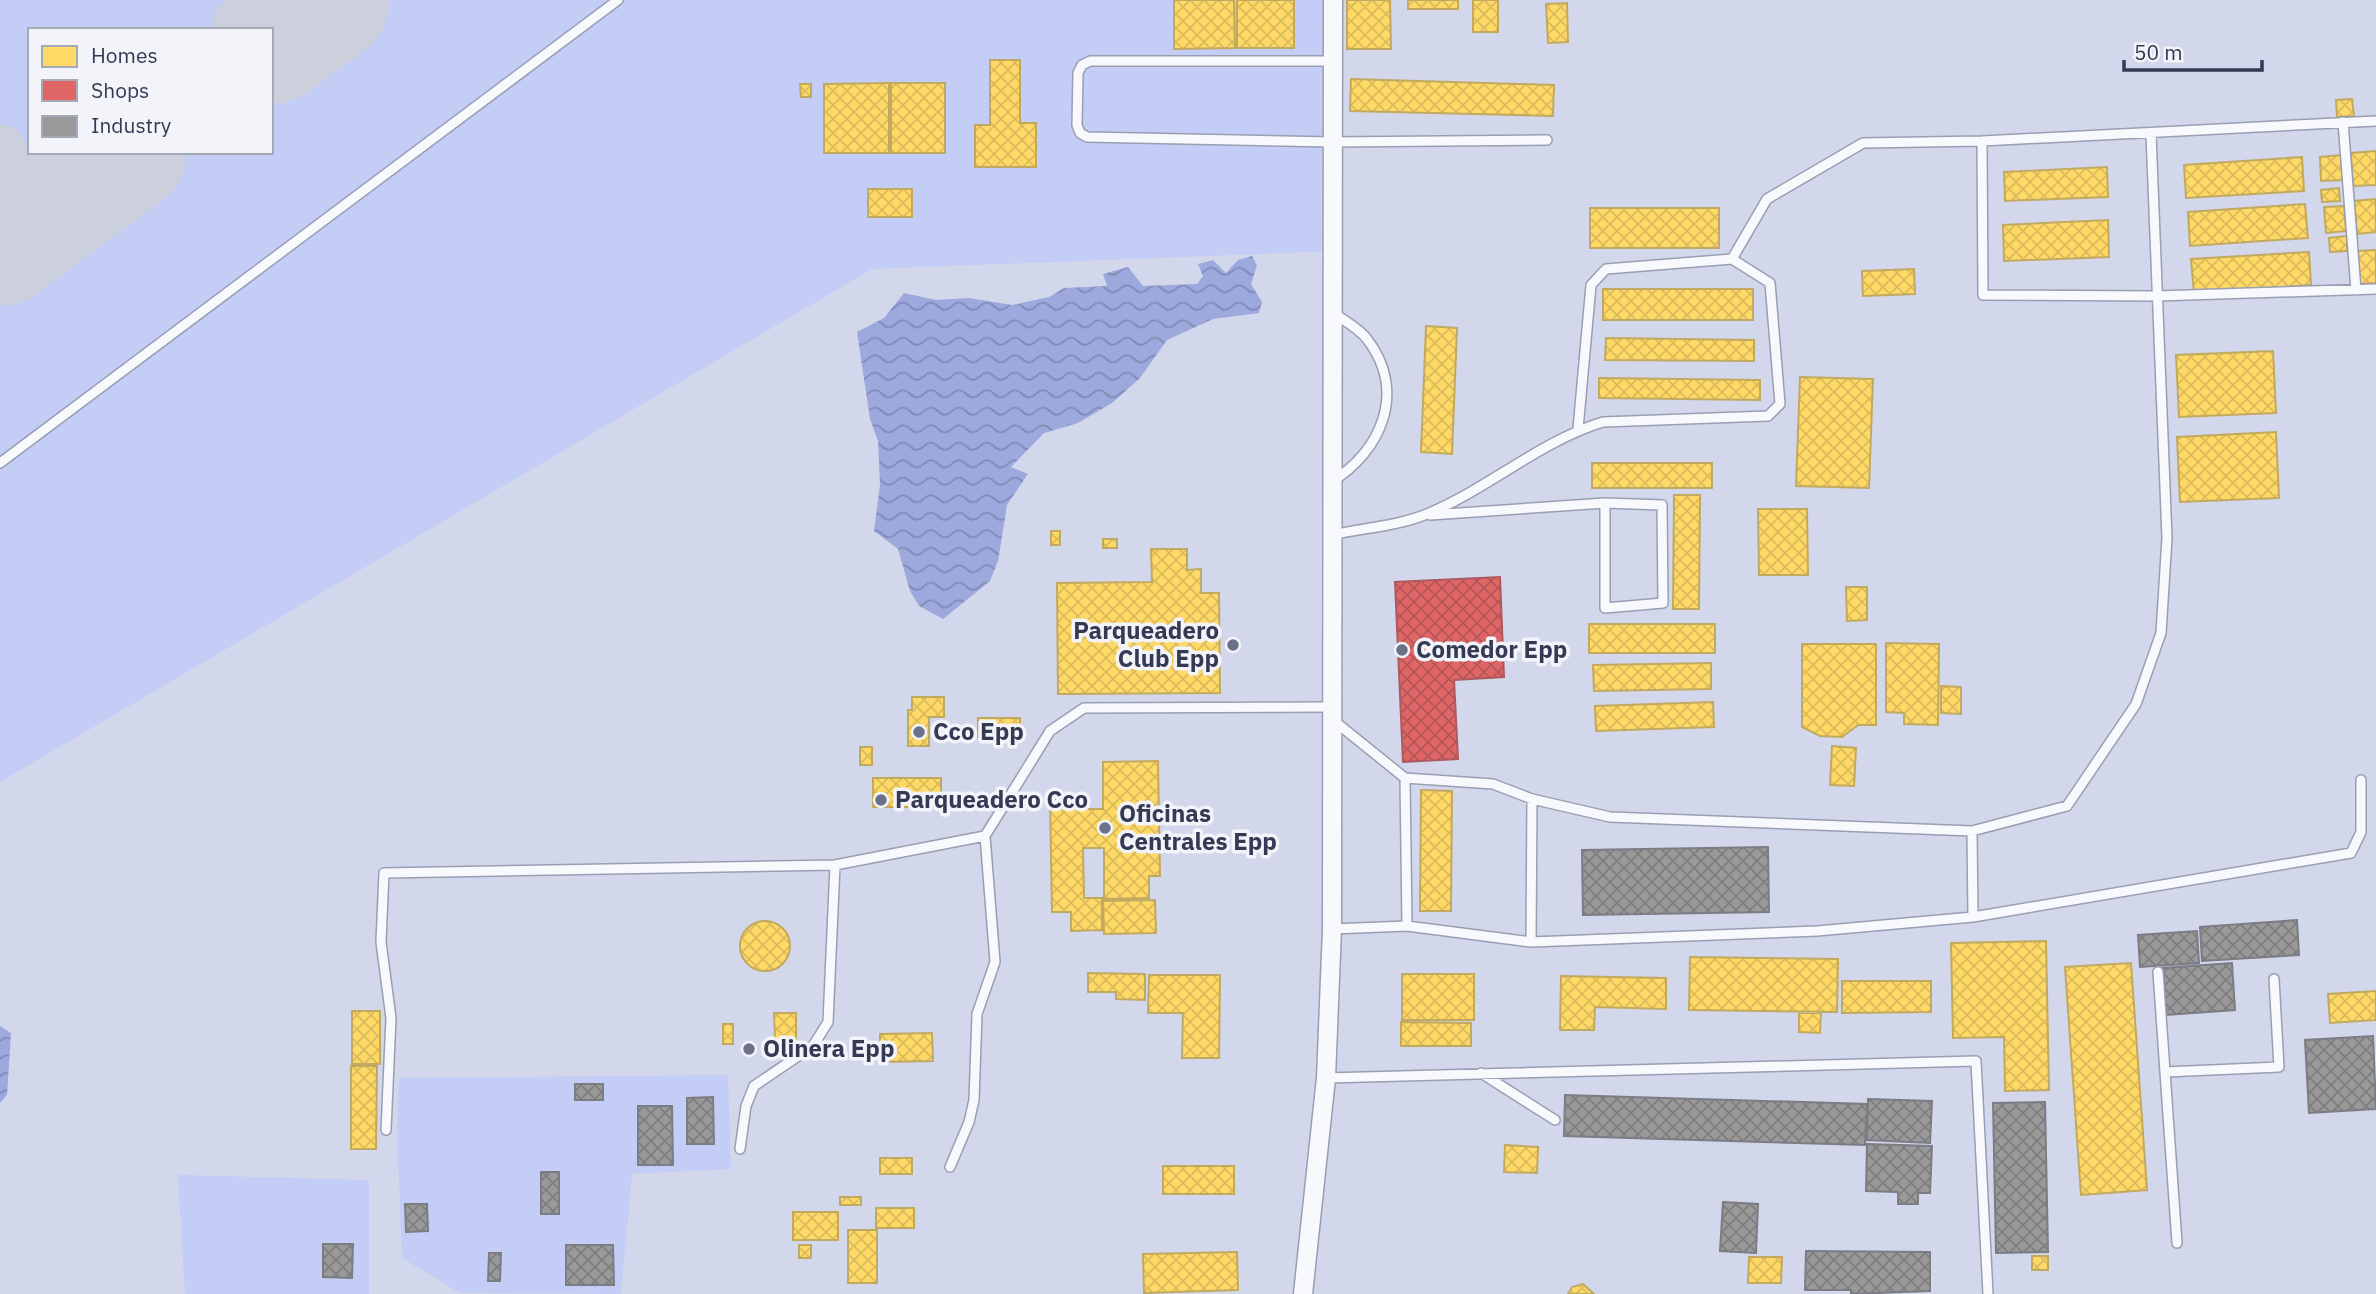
<svg xmlns="http://www.w3.org/2000/svg" width="2376" height="1294" font-family="'IBM Plex Sans',sans-serif">
  <defs>
    <pattern id="water-waves" width="16" height="10" patternUnits="userSpaceOnUse" patternTransform="scale(1.75)"><rect width="16" height="10" fill="#9da8dd"/><path d="M0 5q4-4 8 0t8 0" fill="none" stroke="#818ab6"/></pattern>
    <pattern id="homes-cross-hatch" width="8" height="8" patternUnits="userSpaceOnUse" patternTransform="scale(1.75)"><rect width="8" height="8" fill="#ffd966"/><path d="M0 0l8 8M0 8l8-8" fill="none" stroke="#dbbb5a"/></pattern>
    <pattern id="shops-cross-hatch" width="8" height="8" patternUnits="userSpaceOnUse" patternTransform="scale(1.75)"><rect width="8" height="8" fill="#e06666"/><path d="M0 0l8 8M0 8l8-8" fill="none" stroke="#b65557"/></pattern>
    <pattern id="industry-cross-hatch" width="8" height="8" patternUnits="userSpaceOnUse" patternTransform="scale(1.75)"><rect width="8" height="8" fill="#999"/><path d="M0 0l8 8M0 8l8-8" fill="none" stroke="#7e7e7f"/></pattern>
  </defs>
  <rect width="100%" height="100%" fill="#d2d7ec"/>
  <path fill="#c3cdf5" fill-rule="evenodd" d="M 0,0 L 1334,0 L 1337,251 L 872,269 L 0,782 ZM 30,30 L 271,30 L 271,152 L 30,152 Z
    M 728,1075 L 731,1169 L 632,1174 L 621,1294 L 460,1293 L 402,1258 L 397,1131 L 399,1078 Z
    M 178,1175 L 369,1180 L 369,1294 L 185,1294 Z"/>
  <path fill="url(#water-waves)" d="M 1252,256 L 1257,265 L 1251,284 L 1262,302 L 1259,313 L 1213,319 L 1167,340 L 1140,378 L 1112,403 L 1078,423 L 1044,433 L 1011,467 L 1028,474 L 1007,505 L 998,561 L 990,581 L 943,619 L 919,606 L 910,591 L 898,549 L 874,531 L 880,485 L 878,441 L 870,419 L 857,332 L 884,318 L 904,293 L 936,300 L 969,298 L 1012,305 L 1049,297 L 1064,288 L 1107,286 L 1103,274 L 1128,267 L 1143,286 L 1197,284 L 1203,276 L 1198,264 L 1213,260 L 1226,273 L 1238,260 Z
    M 0,1026 L 11,1033 L 7,1095 L 0,1103 Z"/>
  <path fill="url(#homes-cross-hatch)" stroke="#c2a960" stroke-width="2" d="M 1174,0 L 1234,0 L 1235,48 L 1174,49 Z
    M 1237,0 L 1294,0 L 1294,48 L 1237,48 Z
    M 1347,0 L 1390,0 L 1391,49 L 1347,49 Z
    M 1408,0 L 1458,0 L 1458,9 L 1408,9 Z
    M 1473,0 L 1498,0 L 1498,32 L 1473,32 Z
    M 1567,3 L 1568,42 L 1548,43 L 1546,4 Z
    M 990,60 L 1020,60 L 1020,123 L 1036,123 L 1036,167 L 975,167 L 975,125 L 990,125 Z
    M 1351,79 L 1554,85 L 1553,116 L 1350,111 Z
    M 889,83 L 889,153 L 824,153 L 824,84 Z
    M 891,83 L 945,83 L 945,153 L 891,153 Z
    M 800,84 L 811,84 L 811,97 L 801,97 Z
    M 2352,99 L 2354,116 L 2337,117 L 2336,100 Z
    M 2376,151 L 2376,185 L 2353,186 L 2351,153 Z
    M 2341,155 L 2343,180 L 2321,181 L 2320,157 Z
    M 2302,157 L 2304,191 L 2186,198 L 2184,165 Z
    M 2107,167 L 2108,197 L 2005,201 L 2004,172 Z
    M 2339,188 L 2340,201 L 2322,202 L 2321,190 Z
    M 868,189 L 912,189 L 912,217 L 868,217 Z
    M 2376,199 L 2376,232 L 2357,234 L 2354,201 Z
    M 2305,204 L 2308,238 L 2190,246 L 2188,212 Z
    M 2344,206 L 2346,231 L 2326,233 L 2324,207 Z
    M 1590,208 L 1719,208 L 1719,248 L 1590,248 Z
    M 2108,220 L 2109,257 L 2004,261 L 2003,225 Z
    M 2347,236 L 2347,251 L 2330,252 L 2329,238 Z
    M 2376,250 L 2376,283 L 2360,284 L 2358,251 Z
    M 2309,252 L 2311,285 L 2194,293 L 2191,259 Z
    M 1914,269 L 1915,294 L 1863,296 L 1862,271 Z
    M 1603,289 L 1753,289 L 1753,320 L 1603,320 Z
    M 1426,326 L 1457,328 L 1452,454 L 1421,452 Z
    M 1606,338 L 1754,340 L 1754,361 L 1605,360 Z
    M 2273,351 L 2276,413 L 2179,417 L 2176,355 Z
    M 1800,377 L 1873,379 L 1869,488 L 1796,486 Z
    M 1599,378 L 1760,380 L 1760,400 L 1599,398 Z
    M 2276,432 L 2279,498 L 2180,502 L 2177,437 Z
    M 1592,463 L 1712,463 L 1712,488 L 1592,488 Z
    M 1674,495 L 1700,495 L 1699,609 L 1673,609 Z
    M 1758,509 L 1807,509 L 1808,575 L 1759,575 Z
    M 1051,531 L 1060,531 L 1060,545 L 1051,545 Z
    M 1103,539 L 1117,539 L 1117,548 L 1103,548 Z
    M 1151,549 L 1187,549 L 1187,570 L 1201,569 L 1201,593 L 1219,593 L 1220,693 L 1058,694 L 1057,583 L 1152,582 Z
    M 1846,587 L 1867,587 L 1867,620 L 1847,621 Z
    M 1589,624 L 1715,624 L 1715,653 L 1589,653 Z
    M 1886,643 L 1939,644 L 1938,725 L 1904,724 L 1904,713 L 1886,712 Z
    M 1802,644 L 1876,644 L 1876,725 L 1858,725 L 1842,737 L 1820,736 L 1802,727 Z
    M 1711,663 L 1711,689 L 1594,691 L 1593,665 Z
    M 1941,686 L 1961,687 L 1961,714 L 1941,713 Z
    M 912,697 L 944,697 L 944,717 L 929,717 L 929,746 L 908,746 L 908,710 L 912,710 Z
    M 1713,702 L 1714,727 L 1596,731 L 1595,706 Z
    M 978,718 L 1020,718 L 1020,737 L 978,737 Z
    M 1832,746 L 1856,748 L 1854,786 L 1830,785 Z
    M 860,747 L 872,747 L 872,765 L 860,765 Z
    M 1158,761 L 1160,876 L 1149,876 L 1149,898 L 1104,899 L 1104,848 L 1083,848 L 1084,898 L 1102,898 L 1102,930 L 1071,931 L 1071,912 L 1052,912 L 1050,799 L 1085,799 L 1085,809 L 1103,809 L 1103,762 Z
    M 873,778 L 941,778 L 941,807 L 873,807 Z
    M 1421,790 L 1452,791 L 1451,911 L 1420,911 Z
    M 1155,900 L 1156,933 L 1104,934 L 1103,901 Z
    M740 946a25 25 0 1 1 50 0a25 25 0 1 1-50 0Z
    M 2046,941 L 2049,1090 L 2005,1091 L 2004,1037 L 1953,1038 L 1951,943 Z
    M 1690,957 L 1838,959 L 1837,1012 L 1689,1010 Z
    M 2131,963 L 2147,1190 L 2081,1195 L 2065,967 Z
    M 1088,973 L 1145,974 L 1145,1000 L 1116,999 L 1116,992 L 1088,992 Z
    M 1402,974 L 1474,974 L 1474,1020 L 1402,1020 Z
    M 1149,975 L 1220,975 L 1219,1058 L 1182,1058 L 1183,1013 L 1148,1013 Z
    M 1561,976 L 1666,978 L 1666,1009 L 1595,1007 L 1594,1030 L 1560,1030 Z
    M 1842,981 L 1931,981 L 1931,1012 L 1842,1013 Z
    M 2376,991 L 2376,1020 L 2330,1023 L 2328,994 Z
    M 352,1011 L 380,1011 L 380,1064 L 352,1064 Z
    M 774,1013 L 796,1013 L 796,1042 L 775,1042 Z
    M 1799,1013 L 1821,1013 L 1820,1033 L 1799,1032 Z
    M 1401,1022 L 1471,1023 L 1471,1046 L 1401,1046 Z
    M 723,1024 L 733,1024 L 733,1044 L 723,1044 Z
    M 932,1033 L 933,1061 L 880,1062 L 880,1034 Z
    M 351,1066 L 377,1066 L 376,1149 L 351,1149 Z
    M 1505,1145 L 1538,1147 L 1537,1173 L 1504,1172 Z
    M 880,1158 L 912,1158 L 912,1174 L 880,1174 Z
    M 1163,1166 L 1234,1166 L 1234,1194 L 1163,1194 Z
    M 840,1197 L 861,1197 L 861,1205 L 840,1205 Z
    M 876,1208 L 914,1208 L 914,1228 L 876,1228 Z
    M 793,1212 L 838,1212 L 838,1240 L 793,1240 Z
    M 848,1230 L 877,1230 L 877,1283 L 848,1283 Z
    M 799,1245 L 811,1245 L 811,1258 L 799,1258 Z
    M 1237,1252 L 1238,1290 L 1144,1293 L 1143,1254 Z
    M 2032,1256 L 2048,1256 L 2048,1270 L 2032,1270 Z
    M 1749,1257 L 1782,1257 L 1781,1283 L 1748,1283 Z
    M 1583,1284 L 1594,1294 L 1568,1294 L 1572,1287 Z"/>
  <path fill="url(#shops-cross-hatch)" stroke="#ac5960" stroke-width="2" d="M 1500,577 L 1504,677 L 1454,680 L 1458,759 L 1403,762 L 1395,582 Z"/>
  <path fill="url(#industry-cross-hatch)" stroke="#7b7c84" stroke-width="2" d="M 1768,847 L 1769,912 L 1583,915 L 1582,850 Z
    M 2297,920 L 2299,955 L 2202,961 L 2200,927 Z
    M 2197,931 L 2199,963 L 2140,967 L 2138,935 Z
    M 2232,963 L 2235,1010 L 2166,1015 L 2163,968 Z
    M 2373,1036 L 2376,1109 L 2309,1113 L 2305,1040 Z
    M 575,1084 L 603,1084 L 603,1100 L 575,1100 Z
    M 1565,1095 L 1867,1104 L 1865,1145 L 1564,1136 Z
    M 713,1097 L 714,1144 L 687,1144 L 687,1098 Z
    M 1868,1099 L 1932,1101 L 1930,1143 L 1867,1140 Z
    M 2045,1102 L 2048,1252 L 1996,1253 L 1993,1103 Z
    M 638,1106 L 672,1106 L 673,1165 L 638,1165 Z
    M 1867,1144 L 1932,1146 L 1930,1193 L 1918,1193 L 1918,1204 L 1898,1204 L 1898,1192 L 1866,1191 Z
    M 541,1172 L 559,1172 L 559,1214 L 541,1214 Z
    M 1723,1202 L 1758,1204 L 1756,1253 L 1720,1251 Z
    M 405,1204 L 427,1204 L 428,1231 L 406,1232 Z
    M 323,1244 L 353,1244 L 352,1278 L 323,1277 Z
    M 566,1245 L 613,1245 L 614,1285 L 566,1285 Z
    M 1806,1251 L 1930,1252 L 1930,1291 L 1851,1294 L 1851,1290 L 1805,1290 Z
    M 489,1253 L 501,1253 L 500,1281 L 488,1281 Z"/>
  <g fill="none" stroke-linecap="round" stroke-linejoin="round">
    <path stroke="#ccd0dc" stroke-width="49" d="M 0,149 L 40,214"/>
    <path stroke="#ccd0dc" stroke-width="124" d="M 271,42 L 328,0
      M 0,244 L 124,152"/>
    <g stroke="#999eb2" stroke-width="12">
      <path id="lane" d="M 1332,61 L 1090,61 L 1082,65 L 1078,73 L 1077,125 L 1080,133 L 1087,137 L 1332,142 L 1547,140
        M 2343,122 L 2356,290
        M 1982,141 L 1983,295 L 2157,296 L 2376,289
        M 1732,259 L 1767,199 L 1863,143 L 1982,141 L 2376,121
        M 0,463 L 618,0
        M 1331,482 C 1382,451 1407,391 1367,339 C 1359,328 1343,320 1332,312
        M 1430,515 L 1605,503 L 1662,505 L 1663,603 L 1605,608 L 1605,503
        M 1332,535 C 1362,528 1398,526 1427,514 C 1488,489 1540,441 1603,422 L 1768,416 L 1780,404 L 1770,283 L 1732,259 L 1606,269 L 1591,285 L 1578,429
        M 1405,778 L 1407,926
        M 1972,831 L 2067,806 L 2136,704 L 2161,633 L 2167,538 L 2151,134
        M 1973,917 L 2351,853 L 2361,832 L 2361,780
        M 1332,929 L 1407,926 L 1531,942 L 1817,931 L 1973,917 L 1972,831 L 1610,817 L 1532,799 L 1493,784 L 1405,778 L 1333,720
        M 1531,942 L 1532,799
        M 2158,972 L 2177,1243
        M 2165,1072 L 2279,1067 L 2274,979
        M 1481,1073 L 1555,1120
        M 1326,1078 L 1976,1061 L 1988,1294
        M 386,1130 L 391,1018 L 381,942 L 384,873 L 835,865 L 985,836 L 1050,731 L 1084,708 L 1334,707
        M 740,1149 L 746,1106 L 754,1086 L 813,1046 L 828,1022 L 835,865
        M 950,1167 L 969,1122 L 974,1100 L 977,1014 L 995,962 L 985,836"/>
    </g>
    <g stroke="#999eb2" stroke-width="21">
      <path id="street" d="M 1303,1294 L 1326,1078 L 1332,929 L 1333,0"/>
    </g>
    <use href="#lane" stroke="#f8f9fc" stroke-width="9"/>
    <use href="#street" stroke="#f8f9fc" stroke-width="18"/>
  </g>
  <g fill="#6b7189" stroke="#f2f4fa" stroke-width="2.5">
    <circle cx="1233" cy="645" r="7"/>
    <circle cx="1402" cy="650" r="7"/>
    <circle cx="919" cy="732" r="7"/>
    <circle cx="881" cy="800" r="7"/>
    <circle cx="1105" cy="828" r="7"/>
    <circle cx="749" cy="1049" r="7"/>
  </g>
  <g text-anchor="middle" stroke-width="7" stroke-linejoin="round" paint-order="stroke">
    <g font-size="24" font-weight="bold" fill="#343a53" stroke="#f2f4fa" text-anchor="start">
      <text x="1219" y="639" text-anchor="end">Parqueadero<tspan x="1219" dy="28">Club Epp</tspan></text>
      <text x="1416" y="658">Comedor Epp</text>
      <text x="933" y="740">Cco Epp</text>
      <text x="895" y="808">Parqueadero Cco</text>
      <text x="1119" y="822">Oficinas<tspan x="1119" dy="28">Centrales Epp</tspan></text>
      <text x="763" y="1057">Olinera Epp</text>
    </g>
  </g>
  <rect x="28" y="28" width="245" height="126" fill="#f2f4fa" stroke="#a6aab7" stroke-width="2"/>
  <rect x="42" y="46" width="35" height="21" fill="#ffd966" stroke="#a6aab7" stroke-width="2"/>
  <text x="91" y="63" font-size="21" fill="#343a53">Homes</text>
  <rect x="42" y="80" width="35" height="21" fill="#e06666" stroke="#a6aab7" stroke-width="2"/>
  <text x="91" y="98" font-size="21" fill="#343a53">Shops</text>
  <rect x="42" y="116" width="35" height="21" fill="#999999" stroke="#a6aab7" stroke-width="2"/>
  <text x="91" y="133" font-size="21" fill="#343a53">Industry</text>
  <path d="M2124 60v10h138v-10" fill="none" stroke="#343a53" stroke-width="3.5"/>
  <text x="2134" y="60" font-size="21" fill="#343a53" stroke="#f2f4fa" stroke-width="5" paint-order="stroke">50 m</text>
</svg>
